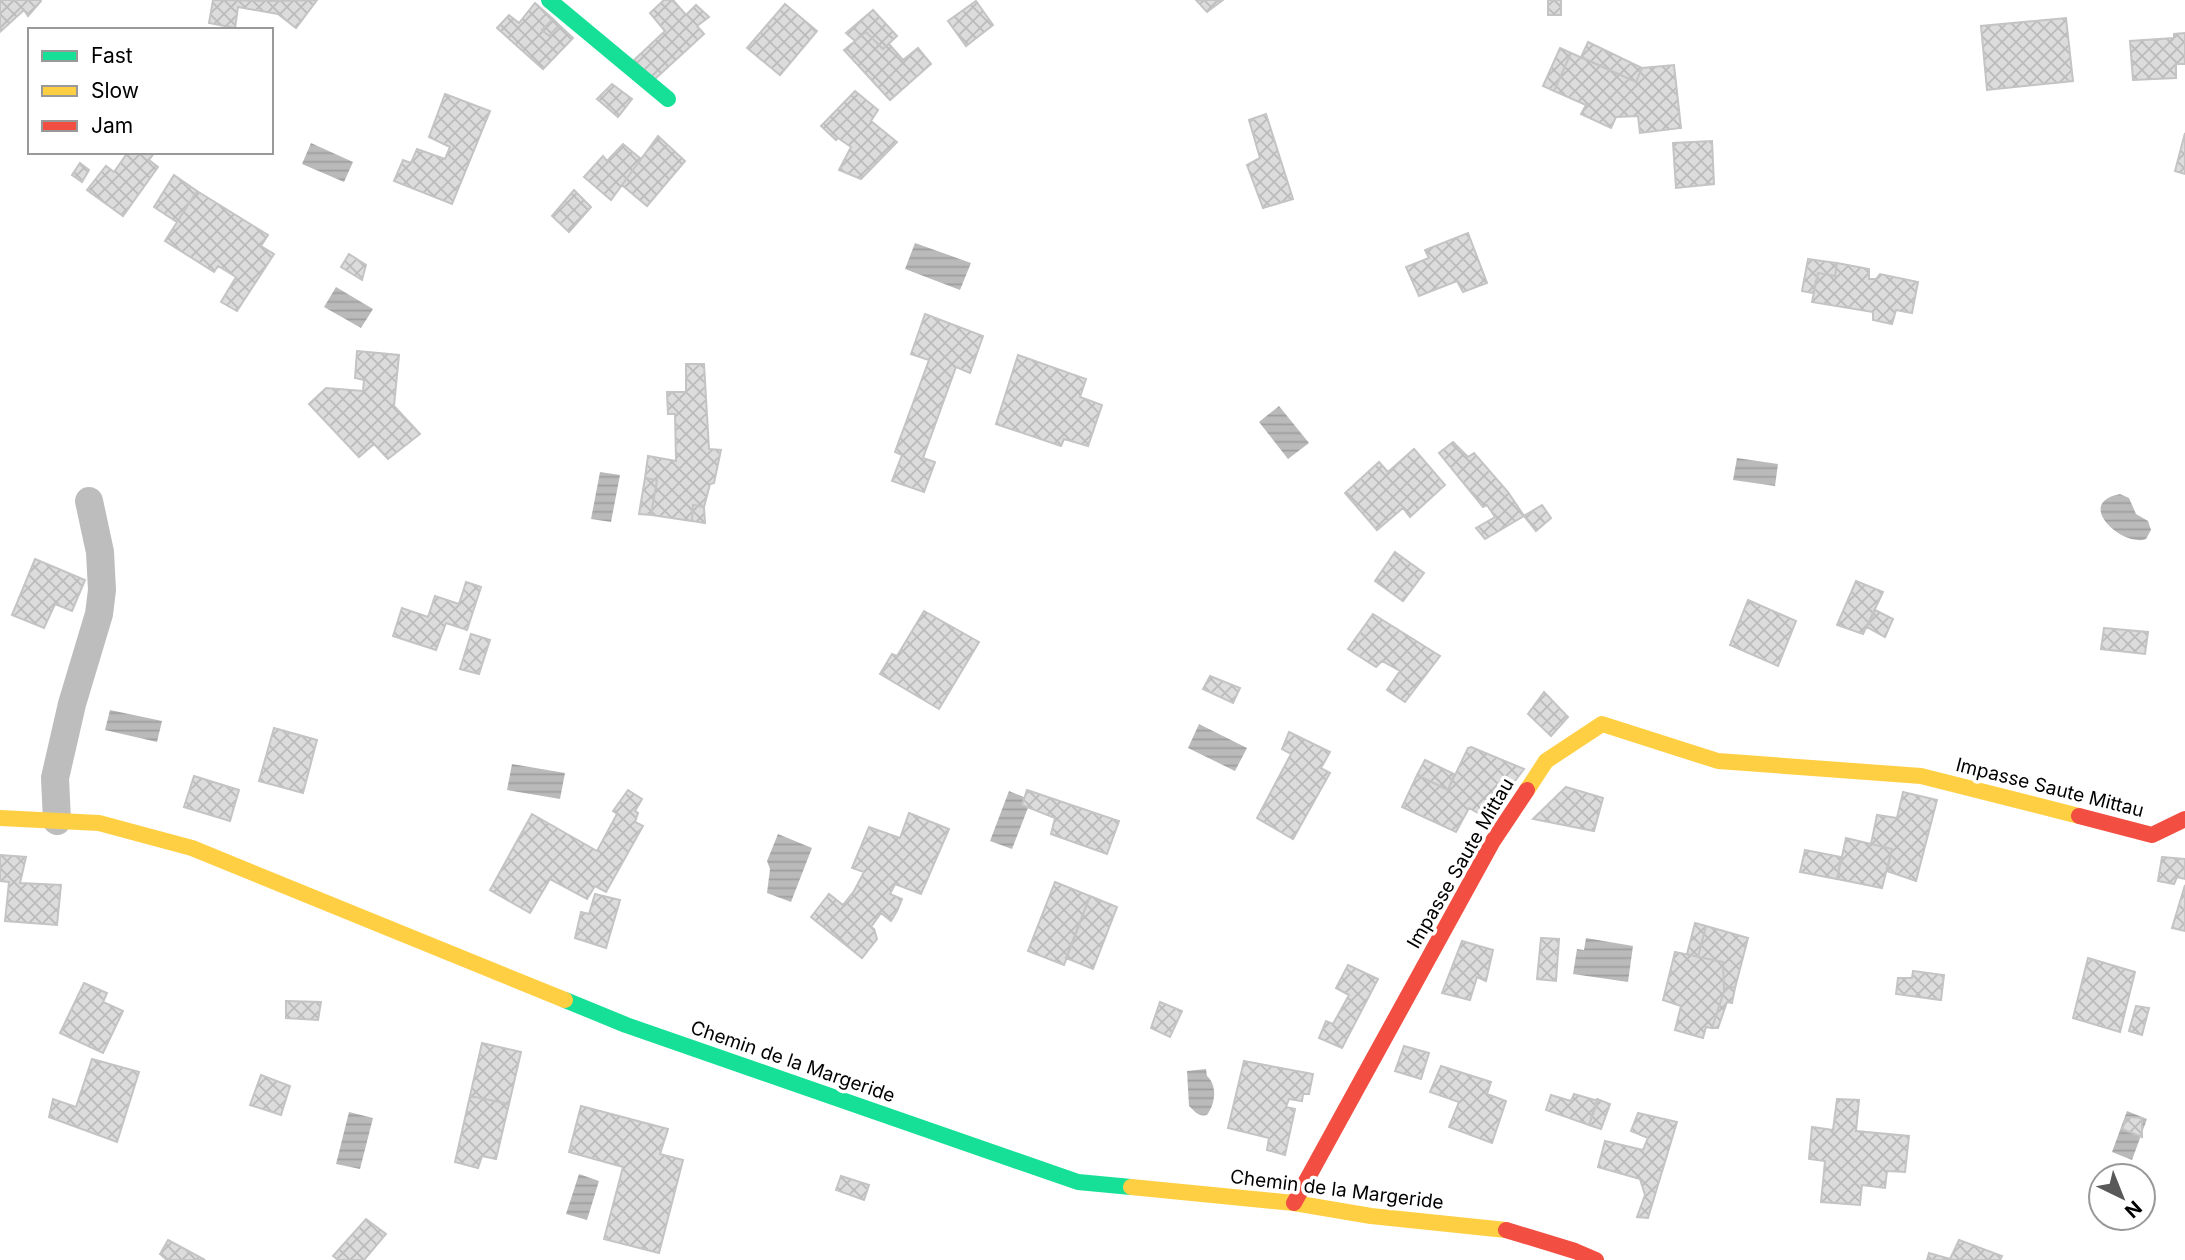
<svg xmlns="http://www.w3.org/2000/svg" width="2185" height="1260" font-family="Inter,sans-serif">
  <defs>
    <pattern id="water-rules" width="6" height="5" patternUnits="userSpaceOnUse" patternTransform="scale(1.75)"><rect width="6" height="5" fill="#bababa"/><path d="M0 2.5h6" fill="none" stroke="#9e9e9e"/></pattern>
    <pattern id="building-cross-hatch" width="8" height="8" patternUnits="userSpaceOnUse" patternTransform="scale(1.75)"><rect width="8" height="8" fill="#dcdcdc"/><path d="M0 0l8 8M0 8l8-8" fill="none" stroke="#bbb"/></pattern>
  </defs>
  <rect width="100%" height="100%" fill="#fff"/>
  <path fill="url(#water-rules)" d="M 311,143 L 353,162 L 344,182 L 302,164 Z
    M 915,243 L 971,263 L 960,290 L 905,269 Z
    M 336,287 L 373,309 L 361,328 L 324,307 Z
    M 1279,406 L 1309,443 L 1288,459 L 1259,422 Z
    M 1737,458 L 1778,464 L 1775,486 L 1733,480 Z
    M 600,472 L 620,475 L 611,522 L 591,519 Z
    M 2120,494 L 2129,498 L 2136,514 L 2148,521 L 2151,530 L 2146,539 C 2123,548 2073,503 2120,494 Z
    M 110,710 L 162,721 L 157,742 L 105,730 Z
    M 1199,724 L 1247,748 L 1235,771 L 1188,748 Z
    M 512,764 L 565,773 L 560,799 L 507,790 Z
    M 1009,791 L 1031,800 L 1012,849 L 990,841 Z
    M 778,834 L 812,848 L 791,902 L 767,893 L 770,869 L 767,861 Z
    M 1586,938 L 1633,946 L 1628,982 L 1573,974 L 1577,949 L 1584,950 Z
    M 1206,1069 L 1207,1076 C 1218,1086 1215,1104 1207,1115 C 1199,1117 1195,1112 1189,1106 L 1187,1071 Z
    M 2127,1111 L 2147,1119 L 2132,1160 L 2112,1152 Z
    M 349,1112 L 373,1118 L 360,1169 L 336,1164 Z
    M 579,1174 L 599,1181 L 587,1220 L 566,1214 Z"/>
  <path fill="url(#building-cross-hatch)" stroke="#c4c4c4" stroke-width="2" d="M 0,0 L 40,0 L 41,1 L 28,16 L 24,10 L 0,32 Z
    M 213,0 L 278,1 L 317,0 L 296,28 L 278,14 L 238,7 L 235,28 L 209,23 Z
    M 664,0 L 673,0 L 686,15 L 696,5 L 709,17 L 697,26 L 704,34 L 655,79 L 633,61 L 665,31 L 650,13 Z
    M 1196,0 L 1223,0 L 1207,12 Z
    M 1548,0 L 1561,0 L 1561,15 L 1548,15 Z
    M 976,1 L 993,25 L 966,46 L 948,21 Z
    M 535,3 L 553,19 L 542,30 L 549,36 L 559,25 L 573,38 L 543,69 L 497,28 L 509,15 L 519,23 Z
    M 785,4 L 817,31 L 780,75 L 747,48 Z
    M 873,10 L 897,36 L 883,49 L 866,32 L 855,41 L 846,33 Z
    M 2066,18 L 2073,81 L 1987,90 L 1981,26 Z
    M 553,19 L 559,25 L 549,36 L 542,30 Z
    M 866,32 L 883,49 L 889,44 L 903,60 L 918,48 L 931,64 L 890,100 L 844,50 Z
    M 2185,33 L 2185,64 L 2176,64 L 2176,78 L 2133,80 L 2130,41 L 2174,38 L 2174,34 Z
    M 1588,42 L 1642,68 L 1636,82 L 1581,57 Z
    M 1560,48 L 1571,53 L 1554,91 L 1543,86 Z
    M 1571,53 L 1636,82 L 1642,68 L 1674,65 L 1681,128 L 1640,133 L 1638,116 L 1616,117 L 1611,128 L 1581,114 L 1586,105 L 1554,91 Z
    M 612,84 L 632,99 L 618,117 L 597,99 Z
    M 855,91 L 878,110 L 871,121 L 897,142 L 861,179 L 839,170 L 851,147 L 838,138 L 836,140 L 821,126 Z
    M 445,94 L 490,111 L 452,204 L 394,181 L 403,160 L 411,163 L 417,149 L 445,159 L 450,147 L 429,137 Z
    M 1266,114 L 1293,199 L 1263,208 L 1247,165 L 1260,158 L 1249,120 Z
    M 2185,133 L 2185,174 L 2175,171 Z
    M 658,136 L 685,161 L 647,206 L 622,185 Z
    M 1712,141 L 1714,184 L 1676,188 L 1673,143 Z
    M 623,144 L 641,159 L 611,200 L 584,177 L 603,156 L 607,161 Z
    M 128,152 L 155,152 L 149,160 L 158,167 L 123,216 L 87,190 L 106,166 L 114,172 Z
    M 80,163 L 89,170 L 82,182 L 72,175 Z
    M 174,175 L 197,191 L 177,222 L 154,207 Z
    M 574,190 L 591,207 L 569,232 L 552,216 Z
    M 197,191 L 268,235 L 261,246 L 274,254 L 237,311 L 221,302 L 236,277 L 218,266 L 214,272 L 165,241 Z
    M 1468,233 L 1487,283 L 1463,292 L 1457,281 L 1419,296 L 1406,267 L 1429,258 L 1425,250 Z
    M 349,254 L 366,265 L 362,280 L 341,267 Z
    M 1808,259 L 1837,263 L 1835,276 L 1818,273 L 1813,293 L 1802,291 Z
    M 1837,263 L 1869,269 L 1869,279 L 1876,279 L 1880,274 L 1918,282 L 1912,313 L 1896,310 L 1892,324 L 1873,320 L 1873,312 L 1812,302 L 1818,273 L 1835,276 Z
    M 925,314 L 983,336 L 970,373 L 956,367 L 923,458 L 935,462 L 924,492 L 892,481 L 902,455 L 895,452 L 929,360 L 911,354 Z
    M 357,351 L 399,355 L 394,406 L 420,434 L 388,459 L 374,444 L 359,457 L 309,404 L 326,388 L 363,391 L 364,380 L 355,378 Z
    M 1018,355 L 1086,379 L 1080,397 L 1102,405 L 1088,446 L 1064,439 L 1061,446 L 996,424 Z
    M 686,364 L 704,364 L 709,449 L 721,450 L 714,483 L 710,484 L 704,507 L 693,505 L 692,521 L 651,515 L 657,480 L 645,478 L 648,456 L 676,461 L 675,414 L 668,414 L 667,392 L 686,392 Z
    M 1453,442 L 1468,457 L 1474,453 L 1508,492 L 1524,516 L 1485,539 L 1476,528 L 1495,517 L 1487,505 L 1483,507 L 1439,453 Z
    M 1414,449 L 1445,485 L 1410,517 L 1403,508 L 1377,530 L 1345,493 L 1379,462 L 1388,472 Z
    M 645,478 L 657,480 L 651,515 L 639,514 Z
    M 693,505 L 704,507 L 705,523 L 692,521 Z
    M 1542,505 L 1551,518 L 1536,531 L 1524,516 Z
    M 1395,552 L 1424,573 L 1403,601 L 1375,581 Z
    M 35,559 L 85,580 L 72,611 L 55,604 L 44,628 L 12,615 Z
    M 1856,581 L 1883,592 L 1863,634 L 1837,625 Z
    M 466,582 L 481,587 L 467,630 L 446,623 L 436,650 L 393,636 L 402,608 L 428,617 L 435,596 L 459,604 Z
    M 1748,600 L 1796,621 L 1778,666 L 1730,645 Z
    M 1875,610 L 1893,619 L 1885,637 L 1867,627 Z
    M 924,611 L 979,642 L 939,709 L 880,674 L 892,654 L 897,656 Z
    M 1373,614 L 1440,656 L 1405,702 L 1387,690 L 1400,671 L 1382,661 L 1376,667 L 1348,649 Z
    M 2104,628 L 2148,632 L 2145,654 L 2101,649 Z
    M 471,634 L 490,640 L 479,674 L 460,669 Z
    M 1210,676 L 1240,688 L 1233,703 L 1203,689 Z
    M 1544,692 L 1568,717 L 1551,736 L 1528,714 Z
    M 274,728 L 317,740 L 303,793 L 259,781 Z
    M 1289,732 L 1330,752 L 1321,768 L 1330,773 L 1293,839 L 1257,818 L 1291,754 L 1282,749 Z
    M 1471,747 L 1524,769 L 1487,818 L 1469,808 L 1456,832 L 1402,807 L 1417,775 L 1448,790 L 1468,748 Z
    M 1425,760 L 1454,774 L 1448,790 L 1417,775 Z
    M 194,776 L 239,790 L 230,821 L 184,807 Z
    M 1566,787 L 1603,798 L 1594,831 L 1533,819 Z
    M 628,790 L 642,799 L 635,811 L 638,813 L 635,822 L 643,826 L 606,892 L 595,886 L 587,899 L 550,879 L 530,913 L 490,890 L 532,814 L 597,851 L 617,814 L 613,811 Z
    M 1027,790 L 1119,821 L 1107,854 L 1051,834 L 1055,818 L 1022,805 Z
    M 1903,792 L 1937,800 L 1916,881 L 1887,871 L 1892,849 L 1871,844 L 1877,815 L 1897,818 Z
    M 909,813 L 949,829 L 921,894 L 895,884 L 890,894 L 902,899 L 897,911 L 891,921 L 881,913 L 871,927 L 874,929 L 877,939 L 862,958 L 811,917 L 829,894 L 843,905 L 854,891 L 864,872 L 852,868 L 869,827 L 900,838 Z
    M 1846,838 L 1892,849 L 1882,888 L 1837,879 Z
    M 1805,850 L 1841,857 L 1837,879 L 1800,872 Z
    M 0,855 L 26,857 L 20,883 L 61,885 L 57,925 L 5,921 L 9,882 L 0,881 Z
    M 2162,857 L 2185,859 L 2185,879 L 2177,877 L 2174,884 L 2158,881 Z
    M 1055,882 L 1090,896 L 1064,965 L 1028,951 Z
    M 2185,885 L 2185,931 L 2172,928 Z
    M 595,894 L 620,900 L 606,948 L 575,938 L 581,912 L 589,914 Z
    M 1090,896 L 1117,907 L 1093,969 L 1066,958 Z
    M 1695,923 L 1706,926 L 1698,957 L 1687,954 Z
    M 1706,926 L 1748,938 L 1735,988 L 1728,986 L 1724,991 L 1723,962 L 1698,957 Z
    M 1541,938 L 1559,939 L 1556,981 L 1537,979 Z
    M 1462,941 L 1493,950 L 1486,981 L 1477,977 L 1470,1000 L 1442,993 Z
    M 1675,952 L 1723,962 L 1724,991 L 1712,1028 L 1706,1027 L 1703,1038 L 1675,1030 L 1681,1006 L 1663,1000 Z
    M 2088,958 L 2135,972 L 2120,1032 L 2073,1018 Z
    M 1348,965 L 1378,979 L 1342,1048 L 1319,1038 L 1326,1021 L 1333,1024 L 1349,995 L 1336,988 Z
    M 1913,971 L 1944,975 L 1941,1000 L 1896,994 L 1898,978 L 1912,978 Z
    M 84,983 L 107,993 L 103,1002 L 123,1011 L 103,1053 L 60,1033 Z
    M 1728,986 L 1735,988 L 1732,1003 L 1727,1002 L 1718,1028 L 1712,1028 L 1724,991 Z
    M 286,1001 L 321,1002 L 318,1020 L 286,1018 Z
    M 1160,1002 L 1182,1011 L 1170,1037 L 1151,1028 Z
    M 2136,1006 L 2149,1008 L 2142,1035 L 2129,1031 Z
    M 482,1043 L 521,1052 L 509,1104 L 470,1096 Z
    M 1404,1046 L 1429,1053 L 1421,1079 L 1395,1071 Z
    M 92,1059 L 139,1072 L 117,1142 L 49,1117 L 53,1099 L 76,1107 Z
    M 1244,1061 L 1313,1074 L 1309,1094 L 1303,1094 L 1302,1101 L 1289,1099 L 1286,1107 L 1295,1109 L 1285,1155 L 1267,1150 L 1269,1138 L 1228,1128 Z
    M 1441,1066 L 1491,1082 L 1487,1094 L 1506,1101 L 1492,1143 L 1449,1127 L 1459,1102 L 1430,1092 Z
    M 261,1075 L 290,1086 L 281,1115 L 250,1105 Z
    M 1574,1094 L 1598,1101 L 1589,1125 L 1546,1110 L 1551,1095 L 1571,1101 Z
    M 470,1096 L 509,1104 L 496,1159 L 482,1156 L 478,1168 L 455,1162 Z
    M 1597,1099 L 1610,1104 L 1601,1129 L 1589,1125 Z
    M 1837,1099 L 1859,1100 L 1856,1131 L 1909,1136 L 1905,1172 L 1887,1171 L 1885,1188 L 1862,1185 L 1860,1205 L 1821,1202 L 1825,1161 L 1809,1159 L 1812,1127 L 1833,1130 Z
    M 581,1106 L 668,1129 L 660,1154 L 683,1160 L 659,1253 L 604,1239 L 623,1167 L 569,1152 Z
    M 1638,1113 L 1677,1122 L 1648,1218 L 1637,1217 L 1645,1195 L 1640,1179 L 1598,1167 L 1605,1141 L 1643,1150 L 1648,1138 L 1631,1131 Z
    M 2127,1117 L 2142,1118 L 2142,1137 L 2122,1129 Z
    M 841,1176 L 869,1185 L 864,1200 L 836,1190 Z
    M 366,1219 L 386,1234 L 364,1260 L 338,1260 L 333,1256 Z
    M 168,1240 L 205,1260 L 167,1260 L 160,1254 Z
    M 1959,1240 L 2002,1256 L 2000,1260 L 1927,1260 L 1929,1253 L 1950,1259 Z"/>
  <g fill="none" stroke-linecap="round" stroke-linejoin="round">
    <path stroke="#bdbdbd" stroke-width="28" d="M 57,821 L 55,778 L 72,704 L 99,614 L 102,590 L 100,552 L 89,501"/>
    <path stroke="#16e098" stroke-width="16" d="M 549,0 L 668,99
      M 565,1000 L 626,1025 L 1078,1182 L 1131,1187"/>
    <path stroke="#ffcf43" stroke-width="16" d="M 1527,790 L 1546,761 L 1602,724 L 1718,761 L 1921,776 L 2079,816
      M 0,818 L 99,823 L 192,848 L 565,1000
      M 1131,1187 L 1294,1203 L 1371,1216 L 1506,1230"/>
    <path stroke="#f24e42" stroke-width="16" d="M 2079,816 L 2152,835 L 2185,819
      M 1294,1203 L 1493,841 L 1527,790
      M 1506,1230 L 1575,1251 L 1596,1260"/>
  </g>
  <g text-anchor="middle" stroke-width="7" stroke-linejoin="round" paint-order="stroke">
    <g font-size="19" fill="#000" stroke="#fff">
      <text transform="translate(2050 787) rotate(14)" y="7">Impasse Saute Mittau</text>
      <text transform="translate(1460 863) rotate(-60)" y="7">Impasse Saute Mittau</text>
      <text transform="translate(793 1061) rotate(19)" y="7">Chemin de la Margeride</text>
      <text transform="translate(1337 1189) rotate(7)" y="7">Chemin de la Margeride</text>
    </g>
  </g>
  <rect x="28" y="28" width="245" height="126" fill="#ffffff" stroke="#999999" stroke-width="2"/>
  <rect x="42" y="51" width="35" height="10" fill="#16e098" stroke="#999999" stroke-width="2"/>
  <text x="91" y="63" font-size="21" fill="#000000">Fast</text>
  <rect x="42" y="86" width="35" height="10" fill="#ffcf43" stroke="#999999" stroke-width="2"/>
  <text x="91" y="98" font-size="21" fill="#000000">Slow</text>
  <rect x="42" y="121" width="35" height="10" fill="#f24e42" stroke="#999999" stroke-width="2"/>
  <text x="91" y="133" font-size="21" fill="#000000">Jam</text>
  <g transform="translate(2122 1197) rotate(137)"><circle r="33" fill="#ffffff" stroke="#999999" stroke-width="2"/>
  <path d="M0-5L12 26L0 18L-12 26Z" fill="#595959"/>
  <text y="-10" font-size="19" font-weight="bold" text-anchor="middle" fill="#000000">N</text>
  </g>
</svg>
